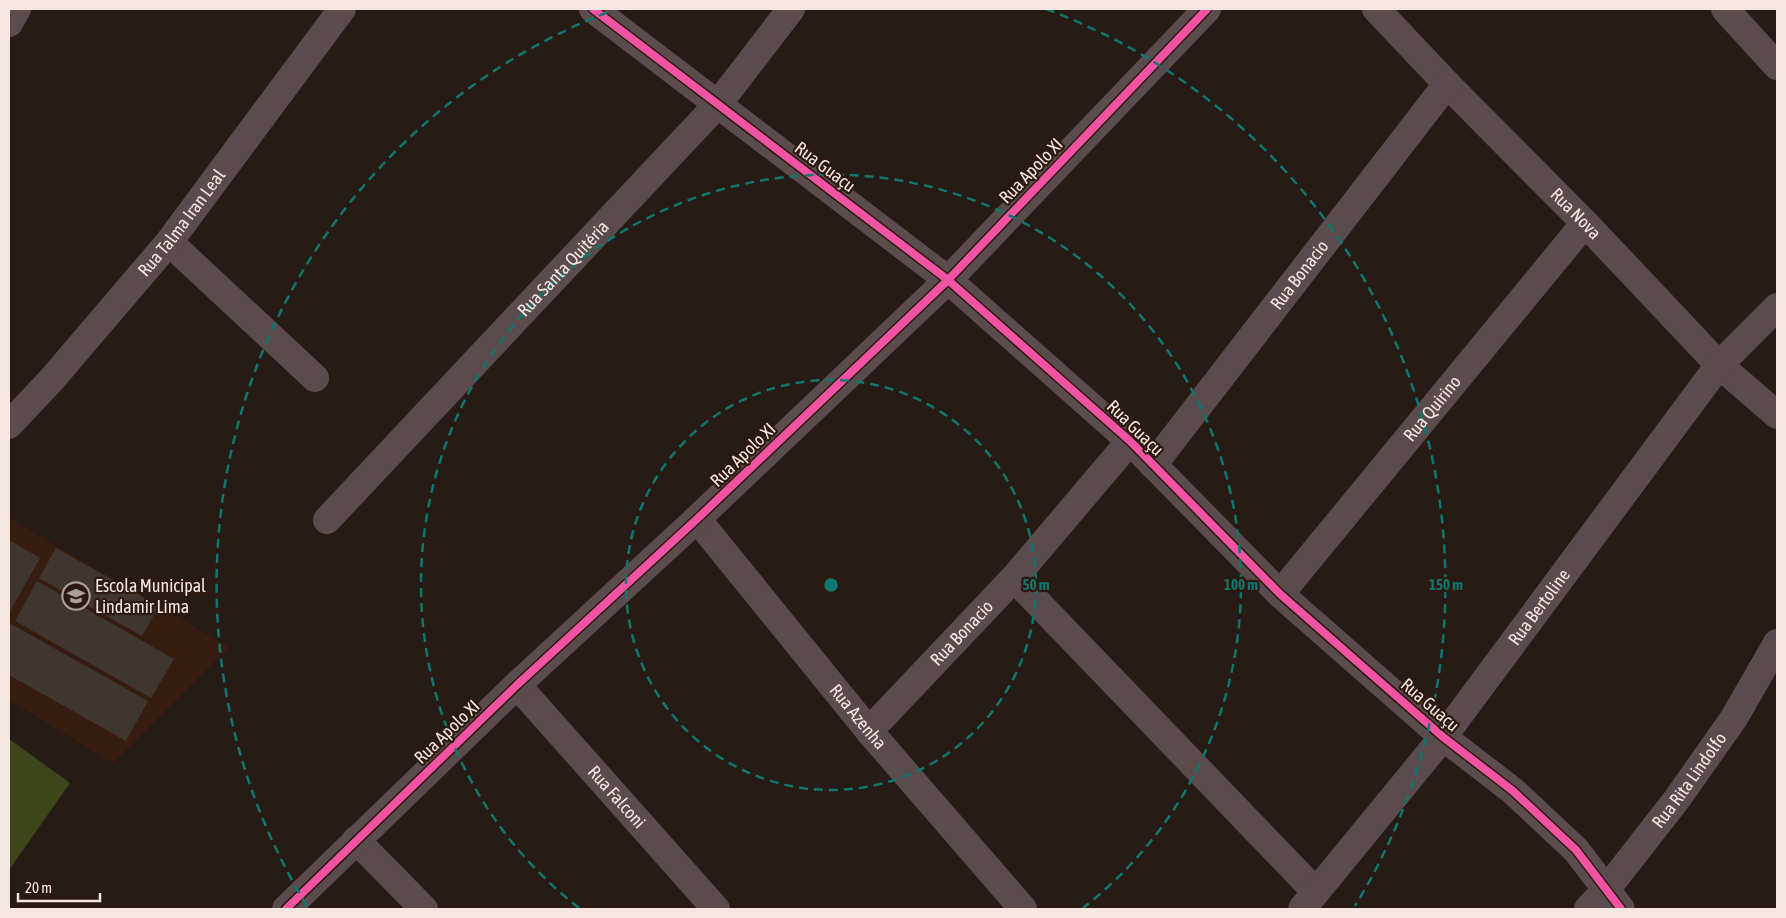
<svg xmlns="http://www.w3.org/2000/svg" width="1786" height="918" font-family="'Asap Condensed',sans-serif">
  <rect width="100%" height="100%" fill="#261b15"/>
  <path fill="#361d10" d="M 9,518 L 229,647 L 113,763 L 9,700 Z"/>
  <path fill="#3d451b" d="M 9,739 L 70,783 L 9,870 Z"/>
  <path fill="#3f3630" d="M 9,540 L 40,558 L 9,613 Z
    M 56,548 L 159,606 L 142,636 L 39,578 Z
    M 37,581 L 174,659 L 151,698 L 15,621 Z
    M 11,624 L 148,701 L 126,741 L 9,675 L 9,628 Z"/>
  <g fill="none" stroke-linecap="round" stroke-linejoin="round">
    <g stroke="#5a4b4d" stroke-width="28">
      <path d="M 593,9 L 948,280 L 1130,441 L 1280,594 L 1443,737 L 1513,791 L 1576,850 L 1621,909"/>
      <path id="s1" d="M 1376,9 L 1447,84 L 1585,223 L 1719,365 L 1777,415"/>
      <path d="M 1725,9 L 1777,66"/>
      <path d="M 9,23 L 17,9"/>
      <path d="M 169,242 L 315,378"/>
      <path id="s2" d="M 9,425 L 53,378 L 169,242 L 342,9"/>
      <path id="s3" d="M 1153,465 L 1447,84"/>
      <path id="s4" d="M 697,519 L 869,731 L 1023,909"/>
      <path id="s5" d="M 327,520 L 718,104 L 791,9"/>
      <path d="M 1014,578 L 1316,892"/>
      <path id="s6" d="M 1280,594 L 1585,223"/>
      <path id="s7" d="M 517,685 L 716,909"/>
      <path id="s8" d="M 869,731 L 1014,578 L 1130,441"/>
      <path d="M 356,840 L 424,909"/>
      <path d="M 286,909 L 517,685 L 697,519 L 948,280 L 1207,9"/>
      <path id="s9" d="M 1302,909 L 1443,737 L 1719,365 L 1777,307"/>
      <path id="s10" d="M 1588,909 L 1606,890 L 1677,799 L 1734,718 L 1777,643"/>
    </g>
    <g stroke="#2d190e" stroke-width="11">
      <path id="cycleway" d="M 593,9 L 948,280 L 1130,441 L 1280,594 L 1443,737 L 1513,791 L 1576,850 L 1621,909
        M 286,909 L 517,685 L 697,519 L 948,280 L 1207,9"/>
    </g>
    <use href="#cycleway" stroke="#f153a3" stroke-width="8"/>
  </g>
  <g fill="none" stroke="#0f766e" stroke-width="2.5" stroke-dasharray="9 6">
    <circle cx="831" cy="585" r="205"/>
    <path d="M579 908A410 410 0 1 1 1083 908"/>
    <path d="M307 906A615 615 0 0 1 616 9M1046 9A615 615 0 0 1 1355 906"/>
  </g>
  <defs>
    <g id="school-ring" transform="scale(1.4375)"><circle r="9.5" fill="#2d190e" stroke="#ad9f98" stroke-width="1.5"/><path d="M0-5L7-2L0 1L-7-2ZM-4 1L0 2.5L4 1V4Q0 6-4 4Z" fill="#ad9f98"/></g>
  </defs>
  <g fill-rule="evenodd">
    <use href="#school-ring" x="76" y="596"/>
  </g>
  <g text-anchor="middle" stroke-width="4.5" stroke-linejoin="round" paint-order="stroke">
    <g font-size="18" fill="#f5e6df" stroke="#2d190e">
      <text transform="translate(825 167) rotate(37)" y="6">Rua Guaçu</text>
      <text transform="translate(1031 171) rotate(-46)" y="6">Rua Apolo XI</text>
      <text dy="6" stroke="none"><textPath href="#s1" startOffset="286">Rua Nova</textPath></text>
      <text dy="6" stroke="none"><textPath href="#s2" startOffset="266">Rua Talma Iran Leal</textPath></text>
      <text dy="6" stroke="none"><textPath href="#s5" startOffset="345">Rua Santa Quitéria</textPath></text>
      <text dy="6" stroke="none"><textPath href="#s3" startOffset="240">Rua Bonacio</textPath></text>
      <text dy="6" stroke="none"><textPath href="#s6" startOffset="240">Rua Quirino</textPath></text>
      <text transform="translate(1135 428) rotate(44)" y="6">Rua Guaçu</text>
      <text transform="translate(743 455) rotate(-44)" y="6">Rua Apolo XI</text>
      <text dy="6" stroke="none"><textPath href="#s9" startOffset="384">Rua Bertoline</textPath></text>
      <text dy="6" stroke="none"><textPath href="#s8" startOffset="135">Rua Bonacio</textPath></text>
      <text transform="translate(1430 705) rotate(41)" y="6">Rua Guaçu</text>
      <text dy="6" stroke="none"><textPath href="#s4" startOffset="255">Rua Azenha</textPath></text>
      <text transform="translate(447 732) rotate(-44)" y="6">Rua Apolo XI</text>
      <text dy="6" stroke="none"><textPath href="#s10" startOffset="164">Rua Rita Lindolfo</textPath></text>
      <text dy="6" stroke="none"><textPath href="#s7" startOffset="150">Rua Falconi</textPath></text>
    </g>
    <g font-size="18" fill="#f5e6df" stroke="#2d190e" text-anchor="start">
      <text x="95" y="592">Escola Municipal<tspan x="95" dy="21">Lindamir Lima</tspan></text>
    </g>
  </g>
  <circle cx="831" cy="585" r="8" fill="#0f766e" stroke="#2d190e" stroke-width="2.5"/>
  <g font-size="15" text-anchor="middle" font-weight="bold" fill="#0f766e" stroke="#2d190e" stroke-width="4.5" stroke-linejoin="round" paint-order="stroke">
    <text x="1036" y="590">50 m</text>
    <text x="1241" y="590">100 m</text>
    <text x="1446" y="590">150 m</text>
  </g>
  <rect width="1786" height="918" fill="none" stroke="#f5e6df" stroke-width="20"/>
  <path d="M18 893v8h82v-8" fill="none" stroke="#f5e6df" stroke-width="2.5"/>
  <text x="25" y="893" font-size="15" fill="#f5e6df" stroke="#2d190e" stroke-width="4" paint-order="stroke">20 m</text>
</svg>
